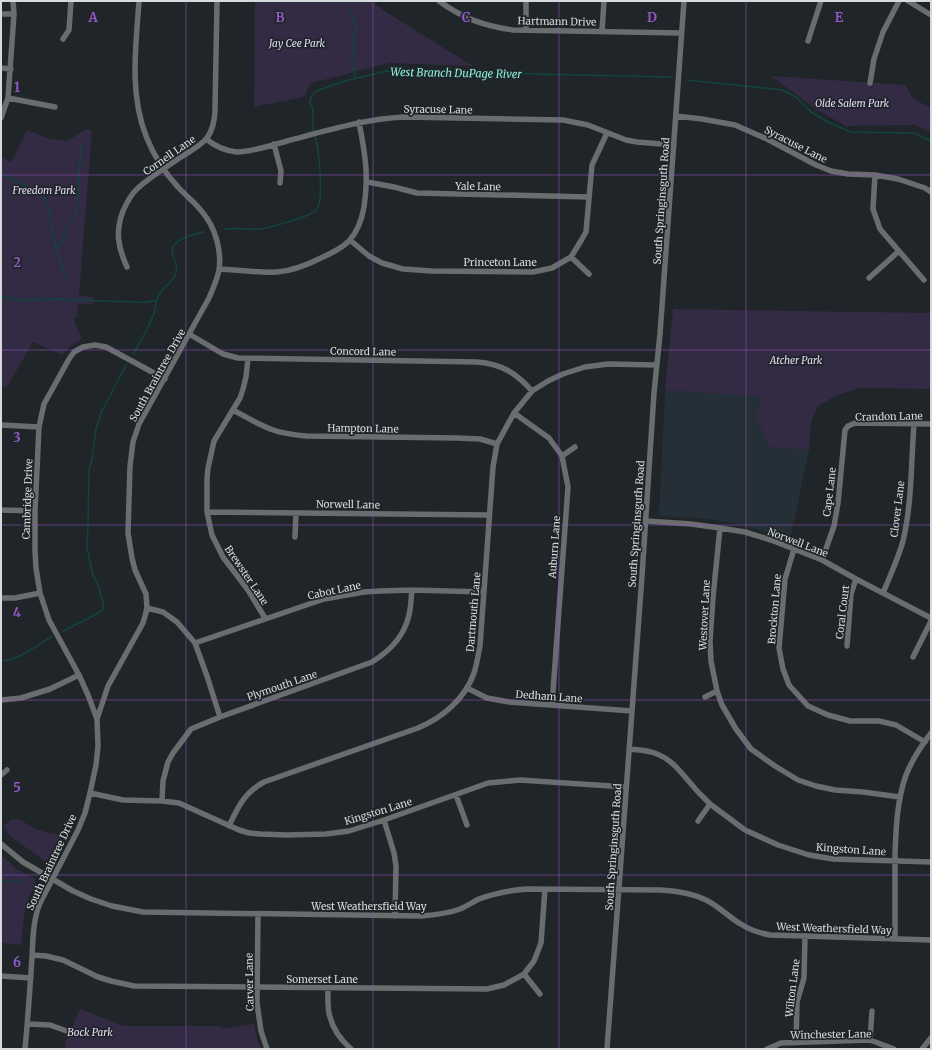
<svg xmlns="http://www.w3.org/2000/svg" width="932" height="1050" font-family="Merriweather,serif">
  <rect width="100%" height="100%" fill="#202529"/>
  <path fill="#242f37" d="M 665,390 L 764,397 L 758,410 L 758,422 L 769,447 L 809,450 L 790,540 L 760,530 L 728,522 L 697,518 L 659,516 Z"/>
  <path fill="#332a44" d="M 255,1 L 372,1 L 386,12 L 473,66 L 389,63 L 312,83 L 309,86 L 304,97 L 254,107 Z
    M 771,76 L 906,85 L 911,96 L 923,104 L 931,107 L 931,132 L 915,125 L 846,126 L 817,110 Z
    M 87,129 L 92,131 L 79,295 L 94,297 L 93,304 L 78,304 L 77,317 L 73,318 L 82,339 L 70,346 L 62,355 L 33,342 L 7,387 L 1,387 L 1,156 L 11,162 L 27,130 L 50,139 L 67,141 Z
    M 673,309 L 931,313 L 931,389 L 860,388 L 835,396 L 817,407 L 811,423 L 809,450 L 769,447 L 758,422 L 758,410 L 763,397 L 665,390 Z
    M 12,819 L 21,820 L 33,828 L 49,833 L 55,834 L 60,837 L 46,862 L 10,836 L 3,826 Z
    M 1,855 L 18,870 L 35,879 C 36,889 33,889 29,897 C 23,912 23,929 21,945 L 1,943 Z
    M 80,1009 L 123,1026 L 220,1026 L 222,1029 L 254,1024 L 258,1042 L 262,1049 L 65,1049 L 66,1041 Z"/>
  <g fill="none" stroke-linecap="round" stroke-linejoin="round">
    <path stroke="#10463d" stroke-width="1.5" d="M 347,9 C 349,11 351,12 352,14 C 352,15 356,30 356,31 L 353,35 L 354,56 L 352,59 L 352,68 L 354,69 L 355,77
      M 687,80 L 783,90 L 797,98 L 811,112 L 830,123 L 851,132 L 914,133 L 931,141
      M 314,132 L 313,127 L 313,109 L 310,104 L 311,97 L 316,91 L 345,81 L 387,71 L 672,77
      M 5,175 L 38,192 L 44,198 L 48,206 L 56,248 L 65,277
      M 225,229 C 236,227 247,230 259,229 C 269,228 311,217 317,209 C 324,198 319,149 315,136
      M 56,248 L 62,244 L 64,239 L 64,231 L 66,227 L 72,223 L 77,210 L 81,145
      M 1,296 C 19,303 37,299 56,299 C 86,300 117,302 148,302 L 157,300
      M 133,354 C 141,341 149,328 154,313 C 156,307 155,300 159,295 C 163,287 173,282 176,273 C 180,264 169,255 173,247 C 178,237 194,235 203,232
      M 63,631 L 97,614 L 103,609 L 103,602 L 98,585 L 93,575 L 87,548 L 88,525 L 89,470 L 92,459 L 96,429 L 101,413 L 126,365
      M 1,661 C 20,660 35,646 51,637
      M 1,881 L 14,882 L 22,883"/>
    <path stroke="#696d6e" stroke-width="5.5" d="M 439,1 C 462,18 484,26 513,30 L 681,33
      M 908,1 L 931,15
      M 1,14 L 14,14
      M 526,30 L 526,1
      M 602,31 L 604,1
      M 63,39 L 69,30 L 71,1
      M 808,41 L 821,1
      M 1,68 L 11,69
      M 870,83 L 874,59 L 883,32 L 899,1
      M 8,98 L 55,107
      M 676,116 L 702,119 L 735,125 L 767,139 L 816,165 L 831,171 L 848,174 L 875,175 L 898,179 L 925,188 L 931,192
      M 1,118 L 8,98 L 14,14 L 13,1
      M 206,139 C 215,146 225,151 237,152 C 251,152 273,145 287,141 C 325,131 364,119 404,117 L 563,120 L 588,125 L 626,140 L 637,142 L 674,145
      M 274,144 L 281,171 L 280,183
      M 875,175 L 873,209 L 880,229 L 924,280
      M 367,182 L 394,187 L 417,193 L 589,197
      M 350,240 L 369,256 L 382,263 L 403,269 L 432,271 L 533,272 L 552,268 L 571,257 L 582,239 L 586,232 L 592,165 L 607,133
      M 571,257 L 589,274
      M 127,267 C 118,247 115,232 123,211 C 127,202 131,194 138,188 C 150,177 165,168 178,159 C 187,153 199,147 206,139 C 212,132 215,120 215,110 L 217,1
      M 219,269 C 237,270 260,273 277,272 C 292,271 307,265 321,258 C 330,254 342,248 349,241 C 358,231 362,219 364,207 C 369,176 365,153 359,122
      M 869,278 L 899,251
      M 189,334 L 223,354 L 238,358 L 477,362 C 502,364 516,373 532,391
      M 248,358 L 246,377 L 243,389 L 240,398 L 214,441 L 208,468 L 207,479 L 207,512 L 212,535 L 223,557 L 248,590 L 265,618
      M 233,410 C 246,417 259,425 273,430 C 284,434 296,435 307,436 L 457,438 L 480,439 L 497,444
      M 514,413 L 549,438 L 562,456 L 568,487 L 552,705
      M 1,425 L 39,427
      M 562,456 L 575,447
      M 1,510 L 35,511
      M 207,512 L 489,515
      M 646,521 L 691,524 L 720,528 L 745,532 L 771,540 L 822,560 L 856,579 L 931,618
      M 720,528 L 713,597 L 710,641 L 711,661 L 717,691 L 722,705 L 736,729 L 751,749 L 775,766 L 798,780 L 816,786 L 835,790 L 863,792 L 900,797
      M 295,537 L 296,513
      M 794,549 L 785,579 L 779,648 L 783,669 L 789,685 L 808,706 L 828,715 L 850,721 L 879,721 L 896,725 L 925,742
      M 822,560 L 834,526 L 838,503 L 845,430 L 848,426 L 855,423 L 931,424
      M 883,593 C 890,576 898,559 903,541 C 912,503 911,463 914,424
      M 1,598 L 15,598 L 40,593
      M 147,608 L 163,612 L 177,622 L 195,643 L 207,676 L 220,717
      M 195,643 L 324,599 L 364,592 L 380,591 L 412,590 L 484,592
      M 847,646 L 851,594 L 856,579
      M 913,657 L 931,621
      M 467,688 L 487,698 L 509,702 L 632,711
      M 705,697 L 717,691
      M 1,700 L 21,698 L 50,689 L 79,675
      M 97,719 L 88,695 L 79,675 L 49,620 L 40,593 L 36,568 L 35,551 L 35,511 L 39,427 L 44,404 L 69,359 L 74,352 L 83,347 L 95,345 L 106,347 L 165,379
      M 629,749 C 638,750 648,750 657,754 C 673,760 682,774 693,786 C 698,793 705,798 710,804
      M 1,775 L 7,770
      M 90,793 L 123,800 L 162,801 L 179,803 L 239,830 L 249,833 L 260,834 L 286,835 L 326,834 L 349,831 L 384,820 L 488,783 L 520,780 L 626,787
      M 456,795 L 467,825
      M 162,801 L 163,781 L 168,762 L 173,753 L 191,729 L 220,717 L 372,662 C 390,651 404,637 409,615 C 411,607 411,598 412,590
      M 384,820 L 394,853 L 396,866 L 395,916
      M 698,821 L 710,804 L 745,830 L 778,845 L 809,855 L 833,859 L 931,862
      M 229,826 C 238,807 244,793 264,782 L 418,728 C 442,718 465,699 474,673 C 477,664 478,655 480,646 L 493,467 L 497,444 L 514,413 L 532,391 L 548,381 L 563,374 L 585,367 L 608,364 L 656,365
      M 1,844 L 23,862 L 73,891 L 91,899 L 112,906 L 143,912 L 421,916 C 434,915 447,914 460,909 C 467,906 473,902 479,899 C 495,893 511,890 528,889 L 661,890 C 677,891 692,893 706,900 C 718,906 728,916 739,923 C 748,929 759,933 770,935 L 931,940
      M 258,914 L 257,1003 L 261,1031 L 267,1049
      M 895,939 C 895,911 895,882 895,854 C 896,827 897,801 906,775 C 912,760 921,746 931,733
      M 32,955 L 46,956 L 63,960 L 98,977 L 111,981 L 134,986 L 487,989 L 504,985 L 524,974 L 534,961 L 541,943 L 545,889
      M 524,974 L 540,994
      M 1,976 L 31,978
      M 328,988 C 328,996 327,1009 330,1017 C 333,1029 342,1041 351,1049
      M 28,1024 L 50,1025 L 75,1034
      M 870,1040 L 872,1011
      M 796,1043 L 797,1002 L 804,978 L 805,936
      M 25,1049 C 28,1018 30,988 32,957 C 33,938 33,920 40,903 L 78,830 L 85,813 L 90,793 L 96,765 L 98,746 L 97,719 L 108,686 L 143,623 L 145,616 L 147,608 L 146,594 L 135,570 L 132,558 L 128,533 L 130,466 L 133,442 L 139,424 L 209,298 C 213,289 217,280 219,270 C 222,251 215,227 203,213 C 196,203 186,196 178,187 C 164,172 153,154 146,136 C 129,92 136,46 139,1
      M 607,1049 L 642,576 L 654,393 L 660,334 L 684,1
      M 767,1049 L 781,1043 L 870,1040 L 894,1049
      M 922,1049 L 931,1038"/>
  </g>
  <path fill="none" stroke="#9258c6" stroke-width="1" stroke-opacity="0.55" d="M 186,1 L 186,1049M 373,1 L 373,1049M 559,1 L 559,1049M 746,1 L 746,1049M 1,175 L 931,175M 1,350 L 931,350M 1,525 L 931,525M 1,700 L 931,700M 1,875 L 931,875"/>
  <g text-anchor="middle" stroke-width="3.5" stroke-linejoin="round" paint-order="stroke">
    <g font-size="10" fill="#d6dadc" stroke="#202529">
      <text transform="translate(557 21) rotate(1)" y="4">Hartmann Drive</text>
      <text transform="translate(438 109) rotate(1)" y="4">Syracuse Lane</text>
      <text transform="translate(796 144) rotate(27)" y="4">Syracuse Lane</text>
      <text transform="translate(169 155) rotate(-35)" y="4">Cornell Lane</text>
      <text transform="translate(478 186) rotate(1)" y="4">Yale Lane</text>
      <text transform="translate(661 201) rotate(-86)" y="4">South Springinsguth Road</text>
      <text x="500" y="266">Princeton Lane</text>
      <text transform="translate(363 351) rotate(1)" y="4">Concord Lane</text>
      <text transform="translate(157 375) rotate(-61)" y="4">South Braintree Drive</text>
      <text transform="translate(889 416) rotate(-1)" y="4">Crandon Lane</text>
      <text transform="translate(363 428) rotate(1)" y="4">Hampton Lane</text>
      <text transform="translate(829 492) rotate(-83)" y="4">Cape Lane</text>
      <text transform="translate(27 499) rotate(-88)" y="4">Cambridge Drive</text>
      <text transform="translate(348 504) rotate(1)" y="4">Norwell Lane</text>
      <text transform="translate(897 509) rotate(-83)" y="4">Clover Lane</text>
      <text transform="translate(636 524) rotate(-86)" y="4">South Springinsguth Road</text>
      <text transform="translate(798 542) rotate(21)" y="4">Norwell Lane</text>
      <text transform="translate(554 547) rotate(-86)" y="4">Auburn Lane</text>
      <text transform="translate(247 575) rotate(56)" y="4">Brewster Lane</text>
      <text transform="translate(334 590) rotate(-12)" y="4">Cabot Lane</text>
      <text transform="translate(774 609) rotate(-85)" y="4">Brockton Lane</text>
      <text transform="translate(473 612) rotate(-85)" y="4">Dartmouth Lane</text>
      <text transform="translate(842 612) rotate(-83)" y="4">Coral Court</text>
      <text transform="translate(704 615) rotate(-87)" y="4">Westover Lane</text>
      <text transform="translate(282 685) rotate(-19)" y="4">Plymouth Lane</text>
      <text transform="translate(549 696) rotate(4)" y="4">Dedham Lane</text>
      <text transform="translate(378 811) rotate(-17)" y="4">Kingston Lane</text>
      <text transform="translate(613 847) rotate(-86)" y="4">South Springinsguth Road</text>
      <text transform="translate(851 849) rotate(4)" y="4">Kingston Lane</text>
      <text transform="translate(51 862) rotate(-65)" y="4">South Braintree Drive</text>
      <text x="369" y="910">West Weathersfield Way</text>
      <text transform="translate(834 928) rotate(2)" y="4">West Weathersfield Way</text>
      <text x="322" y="983">Somerset Lane</text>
      <text transform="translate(249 982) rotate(-91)" y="4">Carver Lane</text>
      <text transform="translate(792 988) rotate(-83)" y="4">Wilton Lane</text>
      <text transform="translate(831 1034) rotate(-1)" y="4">Winchester Lane</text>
    </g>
    <g font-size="10" font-style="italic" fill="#e3daf8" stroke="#202529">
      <text x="297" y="47">Jay Cee Park</text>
      <text x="852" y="107">Olde Salem Park</text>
      <text x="44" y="194">Freedom Park</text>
      <text x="796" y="364">Atcher Park</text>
      <text x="90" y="1036">Bock Park</text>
    </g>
    <g font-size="11" font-style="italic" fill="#8bf2dd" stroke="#202529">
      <text transform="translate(456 73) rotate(1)" y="4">West Branch DuPage River</text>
    </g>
  </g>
  <g font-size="13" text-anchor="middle" font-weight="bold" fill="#9258c6" stroke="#202529" stroke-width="3.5" stroke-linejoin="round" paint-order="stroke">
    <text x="93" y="22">A</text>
    <text x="280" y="22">B</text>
    <text x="466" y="22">C</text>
    <text x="652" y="22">D</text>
    <text x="839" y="22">E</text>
    <text x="17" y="92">1</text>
    <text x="17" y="267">2</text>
    <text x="17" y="442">3</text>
    <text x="17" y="617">4</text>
    <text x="17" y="792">5</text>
    <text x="17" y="967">6</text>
  </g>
  <rect width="932" height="1050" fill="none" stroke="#d6dadc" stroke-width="4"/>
</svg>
